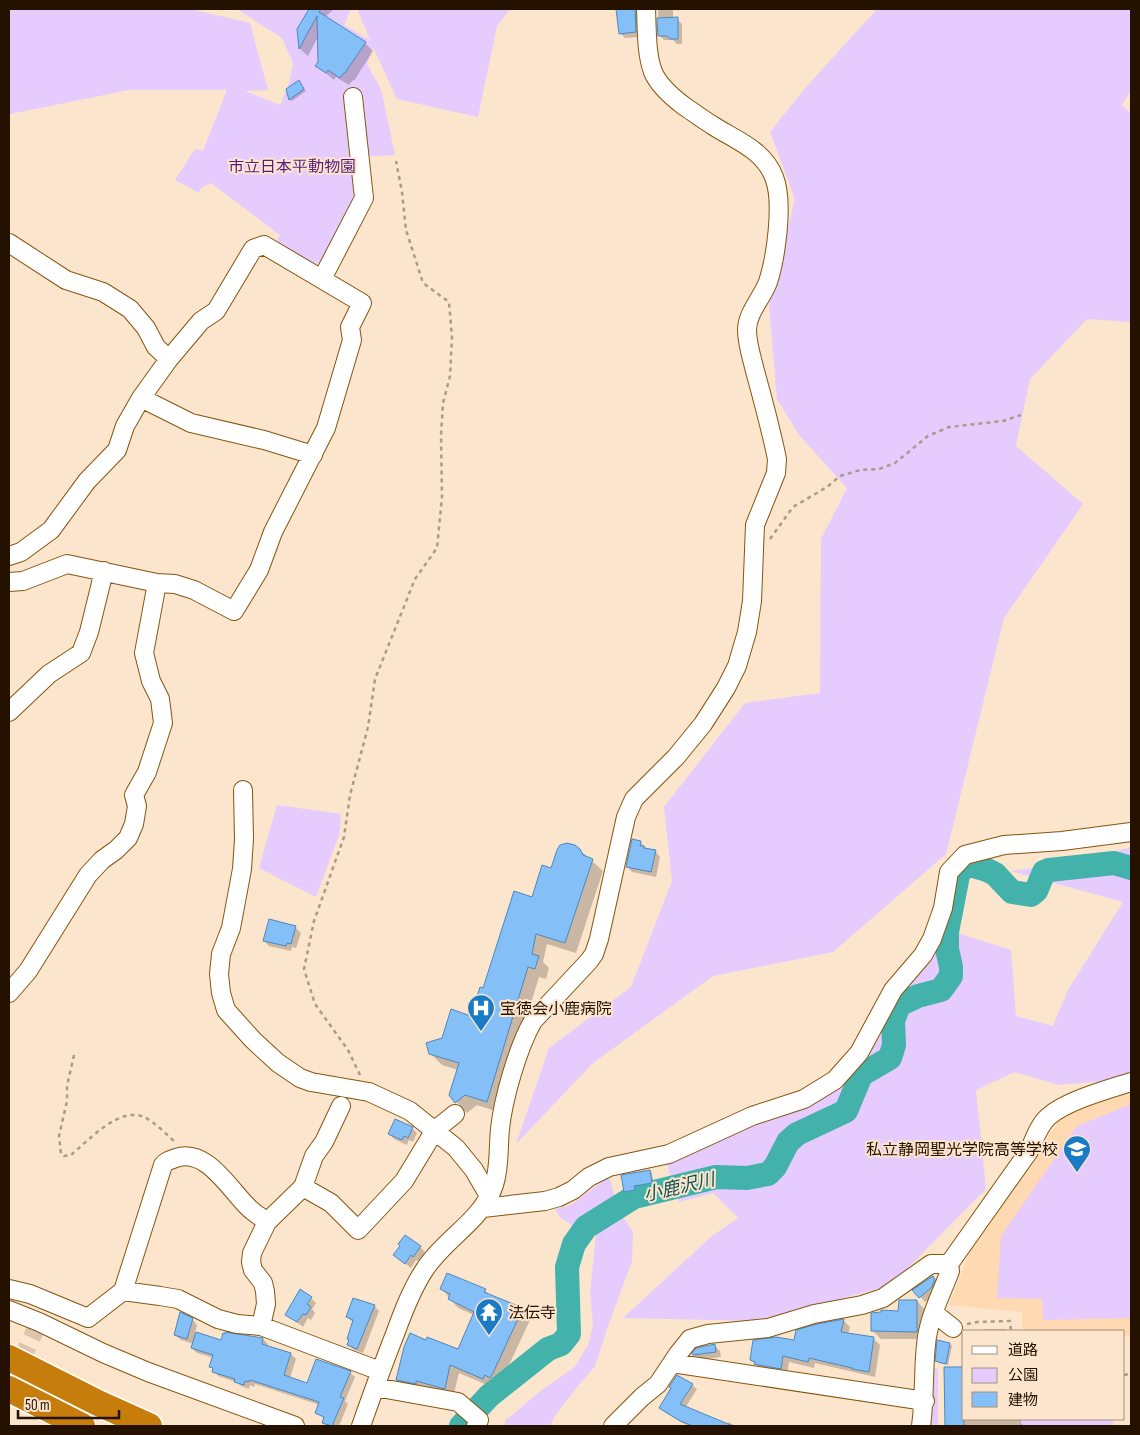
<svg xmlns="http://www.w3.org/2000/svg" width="1140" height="1435" font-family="'Sofia Sans Condensed','Noto Sans JP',sans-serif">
  <rect width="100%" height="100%" fill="#fce5cd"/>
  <path fill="#ffd9b1" d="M 1131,1092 L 1131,1337 L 1124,1337 L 1124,1331 L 1022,1331 L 1022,1312 L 949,1305 L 970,1251 L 1064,1114 Z"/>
  <path fill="#e5cbfe" d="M 9,9 L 190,9 L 250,23 L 268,90 L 245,91 L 280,105 L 289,83 L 293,63 L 282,38 L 237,9 L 351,9 L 344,25 L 370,40 L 357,9 L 510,9 L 497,26 L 478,117 L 397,99 L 373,47 L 367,64 L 381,89 L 395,155 L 354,157 L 357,192 L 354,208 L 324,262 L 309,265 L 274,246 L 280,235 L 211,183 L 201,188 L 199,193 L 175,180 L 195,149 L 203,151 L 227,90 L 129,90 L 10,114 L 9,124 Z
    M 877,9 L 1131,9 L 1131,90 L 1122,105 L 1131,114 L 1131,322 L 1087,319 L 1030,379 L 1016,446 L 1083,504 L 1004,618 L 946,854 L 833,952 L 713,976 L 593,1063 L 516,1144 L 549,1048 L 631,987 L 672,881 L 664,807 L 745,703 L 820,693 L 821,539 L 847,488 L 799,435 L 777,399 L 769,305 L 795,199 L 770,132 L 806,87 Z
    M 277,805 L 341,814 L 339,835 L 316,897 L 259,868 Z
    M 1131,847 L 1131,1072 L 1108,1081 L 1058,1085 L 1015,1072 L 976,1090 L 986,1189 L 891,1285 L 760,1321 L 623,1318 L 712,1236 L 738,1218 L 713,1193 L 679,1202 L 666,1162 L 749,1126 L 824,1098 L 884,1031 L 902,990 L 922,965 L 957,933 L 1011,950 L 1016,1016 L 1053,1026 L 1068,990 L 1123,902 L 1011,871 L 1071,863 Z
    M 1131,1104 L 1131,1318 L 1043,1320 L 1042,1299 L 997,1298 L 1001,1236 L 1077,1126 Z
    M 609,1176 L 617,1204 L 578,1229 L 560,1217 L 555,1209 L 571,1205 Z
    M 623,1217 L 633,1232 L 632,1261 L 607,1329 L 595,1366 L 578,1386 L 555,1416 L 550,1426 L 505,1426 L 505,1421 L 539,1392 L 575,1367 L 589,1343 L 593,1324 L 590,1293 L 596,1234 Z
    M 932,1368 L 938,1369 L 938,1426 L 927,1426 Z
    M 1020,1419 L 1104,1419 L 1113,1421 L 1113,1426 L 1020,1426 Z"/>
  <path fill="#0003" d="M 310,9 L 334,9 L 325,17 L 365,43 L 373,51 L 354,81 L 353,80 L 349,85 L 336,77 L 334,80 L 317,66 L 320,62 L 319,35 L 308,56 L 300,49 L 298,30 Z
    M 616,9 L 636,9 L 637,17 L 640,20 L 641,37 L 625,38 L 620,33 L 618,15 Z
    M 658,9 L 673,9 L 673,19 L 677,19 L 682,24 L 682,44 L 677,44 L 673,40 L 664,40 L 659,35 Z
    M 301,84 L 306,91 L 292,101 L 290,99 Z
    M 640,842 L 646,847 L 645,850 L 655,851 L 660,857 L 656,877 L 632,872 L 627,866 Z
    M 580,850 L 603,871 L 576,953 L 547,944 L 543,962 L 549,968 L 546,979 L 539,977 L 498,1112 L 477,1105 L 467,1113 L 450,1095 L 458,1070 L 442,1065 L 430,1053 L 443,1039 L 472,1017 L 484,989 L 533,898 L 552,870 Z
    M 295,927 L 301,933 L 296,948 L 292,947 L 291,951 L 269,946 L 264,941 Z
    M 412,1128 L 417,1133 L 413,1142 L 409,1140 L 407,1145 L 394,1139 L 389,1134 Z
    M 650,1171 L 652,1173 L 654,1185 L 636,1188 L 636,1192 L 628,1194 L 626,1192 Z
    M 420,1247 L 425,1252 L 419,1261 L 416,1260 L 411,1268 L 394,1255 Z
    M 933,1277 L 940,1285 L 937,1293 L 925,1302 L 914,1290 Z
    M 442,1289 L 485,1290 L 490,1296 L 522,1309 L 531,1318 L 499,1386 L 494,1383 L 492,1387 L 459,1373 L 453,1397 L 406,1388 L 397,1380 L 427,1341 L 459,1351 L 474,1315 L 458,1308 Z
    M 311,1298 L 316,1303 L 312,1309 L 315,1313 L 311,1320 L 308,1318 L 303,1327 L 287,1315 Z
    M 917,1301 L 925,1310 L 925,1339 L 881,1339 L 873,1331 L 899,1312 Z
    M 374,1306 L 379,1311 L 363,1353 L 354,1350 L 349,1345 L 353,1322 L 347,1317 Z
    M 192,1319 L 197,1325 L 195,1333 L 222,1341 L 263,1339 L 268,1344 L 267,1347 L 291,1354 L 296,1359 L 290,1378 L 307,1384 L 350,1372 L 355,1377 L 345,1401 L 348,1404 L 339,1426 L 327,1426 L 323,1423 L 325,1419 L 317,1413 L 320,1405 L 255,1384 L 254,1387 L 250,1385 L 249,1389 L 241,1386 L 236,1382 L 218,1376 L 211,1366 L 214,1358 L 197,1353 L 192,1348 L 194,1344 L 181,1340 L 175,1335 Z
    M 844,1321 L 850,1327 L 848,1335 L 873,1338 L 880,1345 L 875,1377 L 815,1363 L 814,1368 L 789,1362 L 787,1374 L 762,1370 L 751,1360 Z
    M 984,1329 L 1005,1329 L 1007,1331 L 984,1331 Z
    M 950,1344 L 952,1346 L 948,1365 L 939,1363 L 937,1361 Z
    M 714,1345 L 720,1351 L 721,1357 L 699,1360 L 694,1355 Z
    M 945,1368 L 964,1419 L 1021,1419 L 1021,1423 L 1024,1426 L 946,1426 Z
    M 692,1385 L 697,1389 L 685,1408 L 727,1425 L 728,1422 L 736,1426 L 688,1426 L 666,1413 L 661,1408 Z"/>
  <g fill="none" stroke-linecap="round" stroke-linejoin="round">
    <path stroke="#42b2aa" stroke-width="24" d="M 461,1426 L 489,1396 L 548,1349 L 561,1344 L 569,1334 L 567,1267 L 574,1244 L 586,1227 L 634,1197 L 716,1177 L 747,1178 L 768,1174 L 775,1167 L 788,1142 L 797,1134 L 846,1111 L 861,1075 L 890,1058 L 894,1045 L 893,1021 L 899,1005 L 918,996 L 941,990 L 951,976 L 951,967 L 947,949 L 947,932 L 959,870 L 970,865 L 987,870 L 995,874 L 1012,892 L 1031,895 L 1036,891 L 1044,872 L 1049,870 L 1114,863 L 1131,868"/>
  </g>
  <path fill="#84bff8" stroke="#4d87bc" d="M 309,9 L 321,9 L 319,12 L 366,42 L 345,73 L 344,73 L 340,78 L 328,70 L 326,73 L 315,66 L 318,62 L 317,16 L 299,49 L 297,29 Z
    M 616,9 L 635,9 L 636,32 L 619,34 Z
    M 678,17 L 678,39 L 670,39 L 667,36 L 658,36 L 657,18 Z
    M 299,80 L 304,89 L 289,100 L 286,89 Z
    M 632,839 L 641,841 L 640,846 L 644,846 L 644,848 L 656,850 L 651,872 L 626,867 Z
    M 567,843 L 575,845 L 580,849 L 583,855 L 593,859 L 565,943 L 536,934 L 532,954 L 539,956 L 535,969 L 528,967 L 487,1102 L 465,1095 L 455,1103 L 449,1095 L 459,1063 L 429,1054 L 426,1043 L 442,1038 L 451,1009 L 471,1016 L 480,987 L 483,988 L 514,891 L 532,897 L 542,865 L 551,868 L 557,850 L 560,845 Z
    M 269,919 L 296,926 L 291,944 L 287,943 L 286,946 L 263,941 Z
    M 395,1119 L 413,1127 L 408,1138 L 404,1136 L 402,1140 L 388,1134 Z
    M 650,1170 L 652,1183 L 634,1186 L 635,1190 L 624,1192 L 621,1175 Z
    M 405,1235 L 421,1246 L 413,1257 L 411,1255 L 405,1264 L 393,1255 L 400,1246 L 398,1244 Z
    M 447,1273 L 486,1289 L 484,1292 L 523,1308 L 493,1373 L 490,1378 L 485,1375 L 483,1379 L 450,1365 L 445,1389 L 416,1381 L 416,1384 L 396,1380 L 404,1347 L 410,1333 L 426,1340 L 427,1337 L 458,1349 L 474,1312 L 448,1299 L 450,1294 L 440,1289 Z
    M 933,1276 L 935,1279 L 932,1287 L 919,1298 L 912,1290 Z
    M 300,1289 L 312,1297 L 307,1304 L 311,1307 L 306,1315 L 303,1314 L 297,1322 L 285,1315 Z
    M 353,1298 L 375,1305 L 357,1349 L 347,1345 L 349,1340 L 347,1339 L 353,1320 L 346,1317 Z
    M 899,1300 L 917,1300 L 917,1332 L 871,1331 L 871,1313 L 881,1312 L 881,1310 L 898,1311 Z
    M 180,1312 L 193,1318 L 187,1339 L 174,1335 Z
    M 844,1319 L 841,1332 L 874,1337 L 869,1372 L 852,1369 L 852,1368 L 809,1358 L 808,1362 L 783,1356 L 781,1369 L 754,1364 L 755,1362 L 750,1360 L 753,1340 L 776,1337 L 794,1340 L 796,1330 L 817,1324 Z
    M 196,1332 L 221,1340 L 223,1333 L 225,1334 L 225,1332 L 263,1338 L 262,1344 L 291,1353 L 284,1375 L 307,1383 L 316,1359 L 351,1371 L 340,1397 L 344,1398 L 332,1426 L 322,1423 L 324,1417 L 315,1413 L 319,1402 L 250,1380 L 249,1382 L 245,1381 L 244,1385 L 234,1382 L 235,1379 L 212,1372 L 213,1368 L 209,1367 L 213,1355 L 191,1348 Z
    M 937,1340 L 950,1343 L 946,1364 L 935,1361 Z
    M 715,1344 L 716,1352 L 693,1355 L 692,1353 L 696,1348 Z
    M 944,1367 L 964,1367 L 964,1426 L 945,1426 Z
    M 677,1375 L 693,1384 L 680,1404 L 733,1426 L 693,1426 L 680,1421 L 659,1408 L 671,1388 L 669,1387 Z"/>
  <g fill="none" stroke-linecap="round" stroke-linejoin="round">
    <path stroke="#dcc5ae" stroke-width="18" stroke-dasharray="18 9" stroke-linecap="butt" d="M 9,1387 L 39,1322"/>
    <g stroke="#86540e" stroke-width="20">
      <path id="minor" d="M 9,243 L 66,280 L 103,292 L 130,309 L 146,328 L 156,347 L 169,359
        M 322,279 L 364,198 L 353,97
        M 141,398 L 191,423 L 264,440 L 313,455
        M 9,556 L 21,552 L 51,530 L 87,481 L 117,450 L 125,426 L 141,398 L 169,359 L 201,321 L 216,311 L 253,249 L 264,245 L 362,303 L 350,327 L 352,340 L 326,428 L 273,532 L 259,570 L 234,611 L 194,590 L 175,584 L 157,583 L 67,564 L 23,581 L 9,582
        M 9,712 L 49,674 L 81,653 L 89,632 L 104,571
        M 243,790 L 244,839 L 242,869 L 231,928 L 221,954 L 219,974 L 221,993 L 226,1010 L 253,1040 L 278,1063 L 300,1078 L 311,1082 L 369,1092 L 410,1111 L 456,1148 L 474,1170 L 489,1196
        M 9,993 L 28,971 L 88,875 L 102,860 L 116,850 L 128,838 L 134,824 L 137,806 L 134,795 L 147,772 L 163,723 L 160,699 L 151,681 L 144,653 L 157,583
        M 303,1187 L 331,1203 L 358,1230 L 404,1181 L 435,1130 L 455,1114
        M 483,1208 L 545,1201 L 559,1197 L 573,1190 L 589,1177 L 609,1167 L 669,1154 L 752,1116 L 804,1099 L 835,1080 L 859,1053 L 893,990 L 923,955 L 932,939 L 943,908 L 949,872 L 965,855 L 1004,845 L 1062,841 L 1131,832
        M 9,1289 L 30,1294 L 88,1318 L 123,1291 L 160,1296 L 178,1299 L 218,1319 L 237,1324 L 261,1326 L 380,1371
        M 123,1291 L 163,1165 C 166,1161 170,1160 176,1158 C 206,1147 230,1190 249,1208 C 254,1213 261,1217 267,1222
        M 9,1310 L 39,1322 L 103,1353 L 148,1372 L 295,1426
        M 934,1313 L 953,1328
        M 261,1326 L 266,1304 L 265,1291 L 263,1283 L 253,1270 L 251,1262 L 252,1253 L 267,1222 L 303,1187 L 314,1156 L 324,1142 L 341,1106
        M 672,1363 L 925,1401
        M 375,1387 L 458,1402 L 479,1420 L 476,1426
        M 361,1426 C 372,1395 383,1364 395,1334 C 403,1312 412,1288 425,1269 C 445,1238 482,1221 494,1185 C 500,1167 498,1148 500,1129 C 503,1099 518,1047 533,1021 L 589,961 L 594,954 L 599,939 L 626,817 L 634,799 L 676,757 L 703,724 L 726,688 L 737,666 L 747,632 L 752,601 L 755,525 L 776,473 L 777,459 C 771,430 763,400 755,371 C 752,358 747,344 747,330 C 747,313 762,298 768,282 C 776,257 784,202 774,177 C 763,149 735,140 712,125 C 702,119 693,112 684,106 C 672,97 659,86 653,72 C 646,53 647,29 646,9
        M 613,1426 L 642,1397 L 658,1384 L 678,1354 L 690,1339 L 708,1334 L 768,1328 L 814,1314 L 862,1305 L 883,1298 L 931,1264 L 949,1264
        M 921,1426 C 925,1399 923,1372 926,1345 C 928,1319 941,1295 950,1271 L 949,1264 L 1029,1151 C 1034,1140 1039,1125 1048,1117 C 1065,1101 1109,1089 1131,1082"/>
    </g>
    <g stroke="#fff" stroke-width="29">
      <path id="highway" d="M 9,1358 L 98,1403 L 149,1426
        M 9,1389 L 82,1426"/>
    </g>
    <path stroke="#af9984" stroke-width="2.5" stroke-dasharray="4 4" stroke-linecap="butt" d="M 770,539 L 793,507 L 827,487 L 840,476 L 860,470 L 879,469 L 895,463 L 928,436 L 949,427 L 1003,421 L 1021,415
      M 74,1055 L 67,1086 L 67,1101 L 59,1136 L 61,1154 L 64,1156 L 71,1155 C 88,1141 119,1106 144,1117 C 155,1122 166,1134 175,1142
      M 360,1075 L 348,1050 L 315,1004 L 304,969 L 314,921 L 344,837 L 350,795 L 368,727 L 375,679 L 415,579 L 437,548 L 442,497 L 441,435 L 443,403 L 450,376 L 452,337 L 449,302 L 423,283 L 406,230 L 402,192 L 396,161
      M 967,1324 L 977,1322 L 1010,1321 L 1011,1331
      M 1124,1375 L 1130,1374"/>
    <use href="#minor" stroke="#fff" stroke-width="18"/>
    <use href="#highway" stroke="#c77d0c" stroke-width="26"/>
  </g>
  <defs>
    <g id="hospital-pin" transform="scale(1.4375)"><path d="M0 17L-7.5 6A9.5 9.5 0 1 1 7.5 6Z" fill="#197ac6" stroke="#fce5cd"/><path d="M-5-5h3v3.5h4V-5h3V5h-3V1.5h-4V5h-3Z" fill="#fff"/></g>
    <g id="school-pin" transform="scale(1.4375)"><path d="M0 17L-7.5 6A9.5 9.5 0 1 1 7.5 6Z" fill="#197ac6" stroke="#fce5cd"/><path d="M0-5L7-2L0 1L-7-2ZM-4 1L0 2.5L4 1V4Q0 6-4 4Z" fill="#fff"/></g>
    <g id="temple-pin" transform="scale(1.4375)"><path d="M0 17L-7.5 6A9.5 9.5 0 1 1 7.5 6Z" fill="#197ac6" stroke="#fce5cd"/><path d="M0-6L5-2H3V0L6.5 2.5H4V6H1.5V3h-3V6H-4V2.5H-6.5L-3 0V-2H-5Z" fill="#fff"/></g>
  </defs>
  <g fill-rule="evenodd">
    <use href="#hospital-pin" x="481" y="1008"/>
    <use href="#school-pin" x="1077" y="1149"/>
    <use href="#temple-pin" x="489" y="1312"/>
  </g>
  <g text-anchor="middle" stroke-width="4" stroke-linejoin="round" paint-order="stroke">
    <g font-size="16" fill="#581d7e" stroke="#fce5cd">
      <text x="292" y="172">市立日本平動物園</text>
    </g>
    <g font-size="16" fill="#251100" stroke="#fce5cd" text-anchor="start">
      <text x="500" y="1014">宝徳会小鹿病院</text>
      <text x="1058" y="1155" text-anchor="end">私立静岡聖光学院高等学校</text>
      <text x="508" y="1318">法伝寺</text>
    </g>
    <g font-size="18" font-style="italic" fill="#10514d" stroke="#fce5cd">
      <text transform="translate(679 1187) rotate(-13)" y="6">小鹿沢川</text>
    </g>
  </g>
  <rect width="1140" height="1435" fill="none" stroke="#251100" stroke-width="20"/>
  <rect x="962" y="1330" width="162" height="90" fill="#fce5cd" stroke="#a6907b"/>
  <rect x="972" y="1346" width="25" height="8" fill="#ffffff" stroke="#a6907b"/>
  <text x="1008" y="1355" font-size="15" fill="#251100">道路</text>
  <rect x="972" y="1368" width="25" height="15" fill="#e5cbfe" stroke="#a6907b"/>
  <text x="1008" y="1380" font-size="15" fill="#251100">公園</text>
  <rect x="972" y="1392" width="25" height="15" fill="#84bff8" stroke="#a6907b"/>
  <text x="1008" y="1405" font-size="15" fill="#251100">建物</text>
  <path d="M18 1410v8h101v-8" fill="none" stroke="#251100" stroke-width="2.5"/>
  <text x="25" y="1410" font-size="15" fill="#251100" stroke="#fce5cd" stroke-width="4" paint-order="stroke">50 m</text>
</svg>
